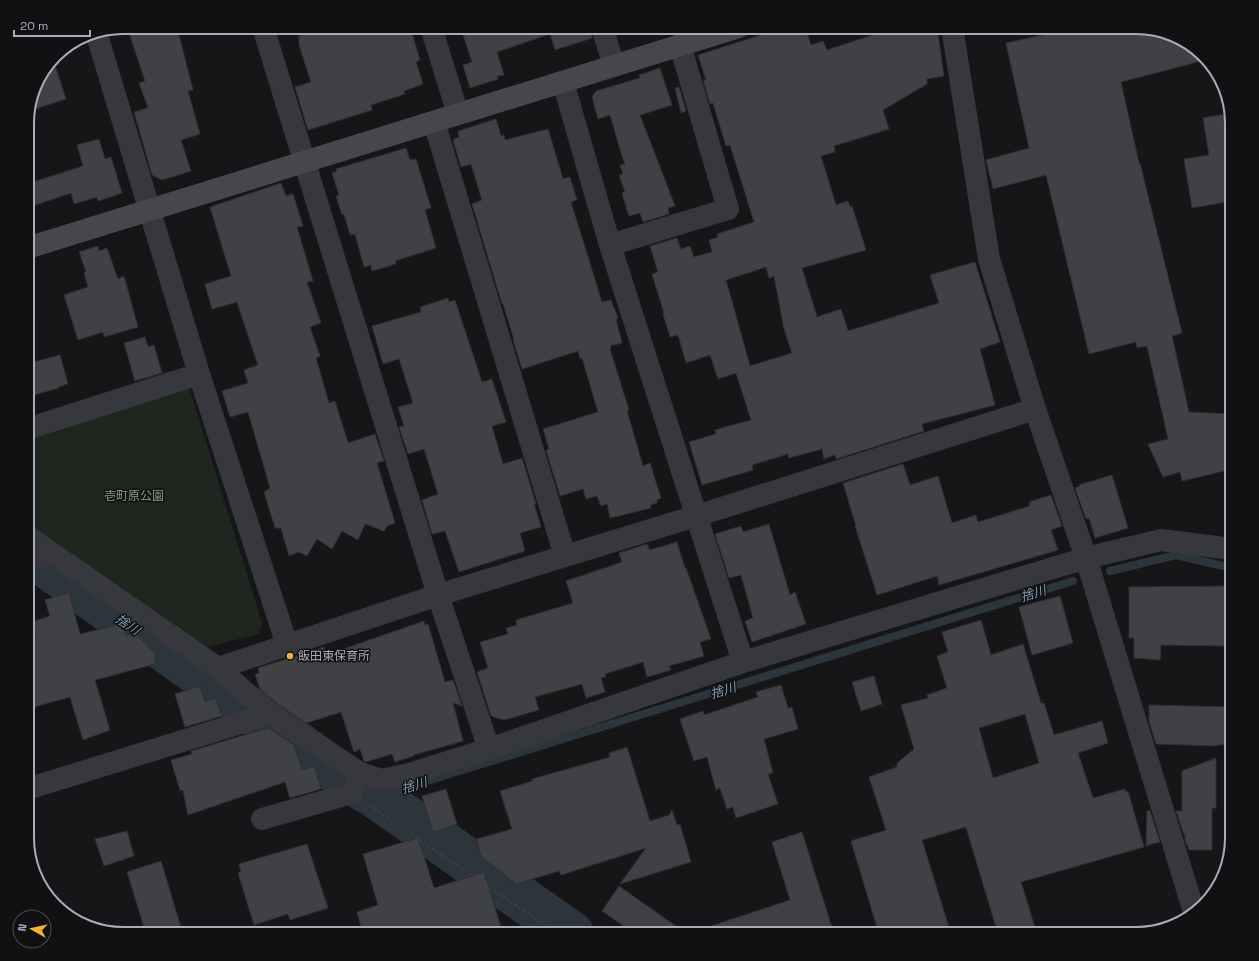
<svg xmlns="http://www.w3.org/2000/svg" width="1259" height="961" font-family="'Space Grotesk','Noto Sans JP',sans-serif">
  <rect width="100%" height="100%" fill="#161618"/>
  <path fill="#1e261f" d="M 189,387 L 262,623 L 259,634 L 207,647 L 27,525 L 27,441 Z"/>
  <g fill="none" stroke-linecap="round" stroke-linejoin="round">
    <path stroke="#2c353c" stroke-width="8" d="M 1110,571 L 1176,555 L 1232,568
      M 373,794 L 398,790 L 1073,581"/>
    <path stroke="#2c353c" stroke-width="45" d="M 27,552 L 347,779
      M 365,790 L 373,794 L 572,934"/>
  </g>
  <path fill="#404145" stroke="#303034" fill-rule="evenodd" d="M 149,27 L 177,27 L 193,90 L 188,91 L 200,134 L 181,140 L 191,171 L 162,180 L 152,175 L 134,112 L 148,108 L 139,83 L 145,81 L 129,33 Z
    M 326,27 L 333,27 L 335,34 L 357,27 L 395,27 L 397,35 L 411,30 L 420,60 L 416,62 L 423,84 L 404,91 L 405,94 L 371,105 L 372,110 L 308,130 L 295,87 L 311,82 L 299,45 L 299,36 Z
    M 489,27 L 590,27 L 592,38 L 555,50 L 550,34 L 497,52 L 504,75 L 497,76 L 498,79 L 470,88 L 463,65 L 472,62 L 463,35 Z
    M 786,27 L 805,27 L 811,45 L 823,41 L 827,50 L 897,27 L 937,27 L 944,76 L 927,79 L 927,84 L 883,110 L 889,129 L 834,146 L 835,152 L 821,156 L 836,205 L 848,201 L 850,207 L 852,206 L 866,250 L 802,268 L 817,317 L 841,309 L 848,331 L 939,303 L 930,275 L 975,262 L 1000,342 L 980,349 L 995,405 L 922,424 L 924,431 L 836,459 L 835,455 L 824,459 L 822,449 L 789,458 L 788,454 L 752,465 L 753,470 L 702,485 L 689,442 L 716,434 L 715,430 L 751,420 L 736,373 L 718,379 L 710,355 L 686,363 L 678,335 L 670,337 L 663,314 L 664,313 L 652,274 L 658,272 L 650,246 L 677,238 L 681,249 L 690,246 L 694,257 L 712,252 L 709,240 L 718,237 L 717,234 L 754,222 L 730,145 L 726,146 L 713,103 L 710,104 L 703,80 L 706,80 L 698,55 ZM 766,267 L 769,278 L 774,276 L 784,329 L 792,353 L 750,366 L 726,280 Z
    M 1080,27 L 1136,27 L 1167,32 L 1194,47 L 1205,60 L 1121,82 L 1139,163 L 1140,163 L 1182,333 L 1172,336 L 1189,412 L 1232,414 L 1232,469 L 1182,481 L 1180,472 L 1163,477 L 1148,444 L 1168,439 L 1147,346 L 1137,348 L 1136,342 L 1089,354 L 1046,175 L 993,189 L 986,160 L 1029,148 L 1006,43 Z
    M 53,59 L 66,99 L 29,111 L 37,81 Z
    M 660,68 L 672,105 L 640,115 L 675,206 L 668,208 L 669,214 L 643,222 L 640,213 L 629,216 L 622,193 L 625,192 L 619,175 L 623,174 L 620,165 L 625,164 L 622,156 L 610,115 L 598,119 L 592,97 L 596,91 L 640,78 L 639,75 Z
    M 679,87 L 686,111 L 681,113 L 675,88 Z
    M 1230,113 L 1232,123 L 1232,201 L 1192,208 L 1184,159 L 1209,155 L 1203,118 Z
    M 496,119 L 501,136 L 504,135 L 505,140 L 548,129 L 563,179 L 570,177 L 577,200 L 571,202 L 602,302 L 611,300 L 618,318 L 616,319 L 622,343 L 610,346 L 611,349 L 610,349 L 629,410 L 627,411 L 643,466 L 650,463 L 661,498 L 657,500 L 657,503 L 650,505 L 651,508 L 610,518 L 607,504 L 601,506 L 597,496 L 586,499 L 583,489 L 560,496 L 546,450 L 549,449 L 543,429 L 598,412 L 582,358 L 580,359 L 578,351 L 522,369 L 513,340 L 514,340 L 503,304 L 502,304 L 472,204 L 482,200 L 471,164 L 461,167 L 453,140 L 459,137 L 458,131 Z
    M 99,139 L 105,159 L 111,157 L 122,193 L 98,201 L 97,197 L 74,204 L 71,193 L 27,208 L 27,184 L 83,166 L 77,145 Z
    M 406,148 L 410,160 L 416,159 L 431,208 L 425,210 L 436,248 L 395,261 L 396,264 L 372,271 L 371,265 L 364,267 L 355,234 L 350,235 L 344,214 L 342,215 L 336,196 L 339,195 L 332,173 L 337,171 L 336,169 Z
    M 281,183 L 286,196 L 293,194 L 303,226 L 297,227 L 313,281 L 307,282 L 321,323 L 310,327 L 320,356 L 316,358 L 329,403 L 335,401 L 348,443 L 375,434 L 384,461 L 377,463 L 395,523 L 387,526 L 384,531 L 365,524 L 358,540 L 342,531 L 332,549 L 317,539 L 307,556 L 299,552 L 289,556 L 281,528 L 275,528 L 264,492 L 270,488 L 248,412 L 230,417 L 222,391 L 248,383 L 244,370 L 258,365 L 237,302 L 212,309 L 205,284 L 231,276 L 210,207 Z
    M 98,246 L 99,251 L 107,248 L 118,279 L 124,276 L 138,327 L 104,337 L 103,332 L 78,340 L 64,295 L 88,287 L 84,273 L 86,272 L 79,252 Z
    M 448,298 L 449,302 L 455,300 L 482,382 L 492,379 L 506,422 L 492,426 L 503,464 L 522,458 L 536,504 L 534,504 L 541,527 L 520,533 L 525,551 L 459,572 L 445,531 L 432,534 L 422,500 L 438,494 L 424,449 L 408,454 L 399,427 L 404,426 L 398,407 L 413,403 L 399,359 L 383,364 L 372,326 L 421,312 L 420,307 Z
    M 145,337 L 148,347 L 154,345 L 162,373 L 135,381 L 124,343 Z
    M 60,355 L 68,384 L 58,387 L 59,388 L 27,397 L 27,364 Z
    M 903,464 L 910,485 L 938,476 L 952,523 L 976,515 L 978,522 L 1030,506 L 1029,502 L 1051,495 L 1062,526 L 1051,530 L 1058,550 L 939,585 L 937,576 L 877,595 L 855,526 L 856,526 L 843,483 Z
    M 1112,475 L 1128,528 L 1095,538 L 1089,518 L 1086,519 L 1075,488 L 1080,486 L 1079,485 Z
    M 769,524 L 790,595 L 795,592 L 806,624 L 752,642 L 745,621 L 753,618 L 741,575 L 729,578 L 715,534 L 741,526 L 743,532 Z
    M 677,542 L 685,568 L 686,568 L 711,639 L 700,642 L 704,656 L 669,666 L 671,670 L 647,677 L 643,662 L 605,674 L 606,677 L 601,678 L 605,692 L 586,698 L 582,684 L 535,697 L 539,710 L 504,720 L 491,716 L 477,672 L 488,668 L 480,642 L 508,634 L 506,628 L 517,625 L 516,620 L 573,603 L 566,581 L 622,562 L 619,553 L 647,544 L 650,550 Z
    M 1232,586 L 1232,637 L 1230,637 L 1230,646 L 1161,645 L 1160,660 L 1134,658 L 1134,638 L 1129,638 L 1129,587 Z
    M 69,593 L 80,634 L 122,624 L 126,636 L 135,634 L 155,653 L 155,664 L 95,680 L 110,730 L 83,740 L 70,697 L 27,709 L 27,641 L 36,638 L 31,622 L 50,616 L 45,600 Z
    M 1060,596 L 1073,643 L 1032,655 L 1019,607 Z
    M 981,620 L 991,655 L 1023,644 L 1041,703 L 1044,703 L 1054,735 L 1102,721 L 1108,743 L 1078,753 L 1093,798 L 1125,789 L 1126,792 L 1128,791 L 1144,847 L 1021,882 L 1037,934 L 998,934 L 966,827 L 922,840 L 951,934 L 879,934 L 851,841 L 886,830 L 869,777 L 897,767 L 897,763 L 914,749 L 901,705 L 928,698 L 927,695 L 947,688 L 937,656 L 948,652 L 942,632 ZM 1025,714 L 1039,763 L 993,778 L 979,728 Z
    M 424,621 L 425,625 L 428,624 L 445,682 L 453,680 L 462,706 L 453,703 L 463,741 L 414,755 L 414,756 L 395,762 L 392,754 L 366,762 L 364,761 L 360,749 L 354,752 L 341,712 L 306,723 L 278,704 L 260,689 L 255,674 L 259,673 L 258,668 L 324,647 L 326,655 Z
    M 874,676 L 882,704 L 861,711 L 852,682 Z
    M 781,685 L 788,708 L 792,707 L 798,729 L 764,739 L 773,773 L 768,774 L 778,804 L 736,818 L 733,807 L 727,809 L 720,788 L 716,790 L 707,757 L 694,761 L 680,719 L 703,711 L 704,715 L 758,697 L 756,692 Z
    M 200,686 L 205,702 L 215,698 L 222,716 L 185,727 L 175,694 Z
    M 1149,705 L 1232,707 L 1232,744 L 1217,745 L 1217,746 L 1156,744 L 1149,721 Z
    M 268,728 L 294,745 L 302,770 L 314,766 L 321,789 L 290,798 L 285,782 L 188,815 L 183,790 L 180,791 L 171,760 L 192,754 L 191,751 Z
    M 627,747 L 650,821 L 669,815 L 672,810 L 677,825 L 680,824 L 691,862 L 620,884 L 646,848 L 561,875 L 559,871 L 516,884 L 481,857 L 477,839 L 512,829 L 500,791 L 533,781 L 532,779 L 610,757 L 609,753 Z
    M 1216,758 L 1216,808 L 1212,808 L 1212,850 L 1189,850 L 1188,846 L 1187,846 L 1185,841 L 1185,834 L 1184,835 L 1176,811 L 1182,811 L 1182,771 Z
    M 446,789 L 457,824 L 433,832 L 422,796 Z
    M 1147,811 L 1150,811 L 1160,842 L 1146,846 Z
    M 127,831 L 134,856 L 104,866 L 95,839 Z
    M 802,832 L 834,934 L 699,934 L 699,930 L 790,900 L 772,842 Z
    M 418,838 L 434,888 L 484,872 L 503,934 L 363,934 L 357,912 L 378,905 L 363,854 Z
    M 307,844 L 328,908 L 290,920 L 288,914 L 254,925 L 238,873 L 241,872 L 239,864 Z
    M 161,861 L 183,934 L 146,934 L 127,872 Z
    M 619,886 L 687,934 L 635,934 L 602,911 Z"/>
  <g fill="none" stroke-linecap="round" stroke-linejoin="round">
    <path stroke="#3d3f44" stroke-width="2.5" stroke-dasharray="2 3" stroke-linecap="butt" d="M 370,806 L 558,934"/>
    <path stroke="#37383d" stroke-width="22" d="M 263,27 L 438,595 L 489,749
      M 431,27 L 458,114
      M 602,27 L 614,66
      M 952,27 L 989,259 L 1035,409 L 1086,558 L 1194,912
      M 96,32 L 199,374 L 287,645
      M 563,82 L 610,245 L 743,662
      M 434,122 L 565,556
      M 610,245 L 728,209 L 680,45
      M 27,429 L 199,374
      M 27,536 L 218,668 L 270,714 L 360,773 L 382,780 L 409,774 L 489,749 L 743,662 L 1086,558 L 1161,540 L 1232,549
      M 27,561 L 51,553
      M 218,668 L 438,595 L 696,516 L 1035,409
      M 27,789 L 270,714
      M 262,819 L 352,793 L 360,773"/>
    <path stroke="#45474d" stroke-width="22" d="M 27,248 L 739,27"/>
  </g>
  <circle fill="#f2b134" stroke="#111113" stroke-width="1.5" cx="290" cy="656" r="4"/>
  <g text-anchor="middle" stroke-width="3" stroke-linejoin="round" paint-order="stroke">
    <g font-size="12" fill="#7fa381" stroke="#111113">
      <text x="134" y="500">壱町原公園</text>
    </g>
    <g font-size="12" fill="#a8adb8" stroke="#111113" text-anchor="start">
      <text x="298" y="660">飯田東保育所</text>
    </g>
    <g font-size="13" font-style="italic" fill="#7f9bb3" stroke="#111113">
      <text transform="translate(1033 593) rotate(-17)" y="5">捨川</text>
      <text transform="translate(128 624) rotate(35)" y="5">捨川</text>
      <text transform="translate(723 690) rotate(-17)" y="5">捨川</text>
      <text transform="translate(414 785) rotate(-17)" y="5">捨川</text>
    </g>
  </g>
  <path d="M0 0H1259V961H0ZM123 34H1136A89 89 0 0 1 1225 123V838A89 89 0 0 1 1136 927H123A89 89 0 0 1 34 838V123A89 89 0 0 1 123 34Z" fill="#111113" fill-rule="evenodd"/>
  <path fill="none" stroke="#a8adb8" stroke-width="2" d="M123 34H1136A89 89 0 0 1 1225 123V838A89 89 0 0 1 1136 927H123A89 89 0 0 1 34 838V123A89 89 0 0 1 123 34Z"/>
  <g transform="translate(32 929) rotate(278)"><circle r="19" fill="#111113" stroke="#4d4f55"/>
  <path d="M0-3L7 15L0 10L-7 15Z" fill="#f2b134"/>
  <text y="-6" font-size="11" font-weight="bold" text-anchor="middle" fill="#a8adb8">N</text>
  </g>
  <path d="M14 30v6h76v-6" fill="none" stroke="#a8adb8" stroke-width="2"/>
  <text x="20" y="30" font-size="12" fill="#a8adb8" stroke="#111113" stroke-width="3" paint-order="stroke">20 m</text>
</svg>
